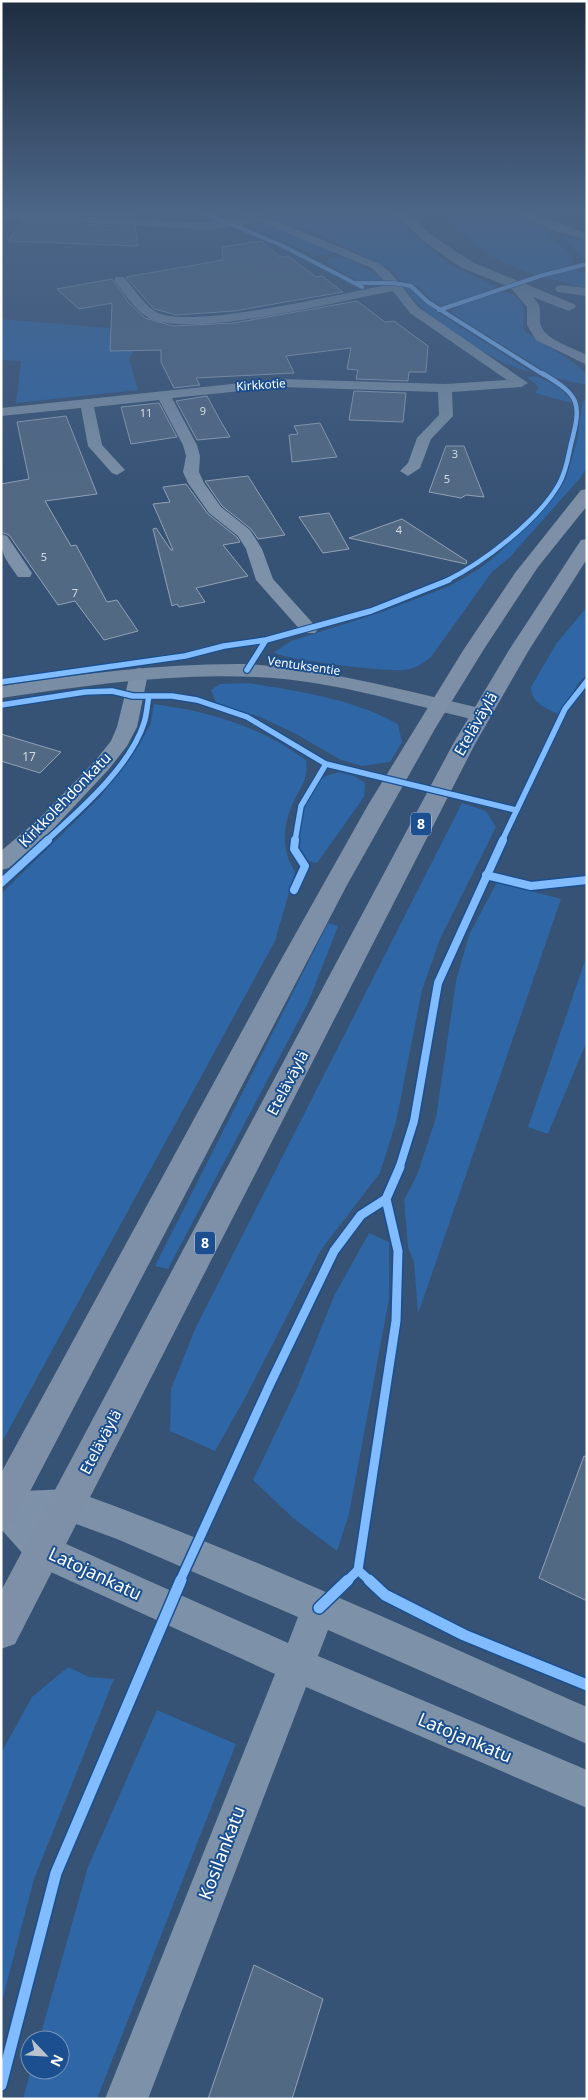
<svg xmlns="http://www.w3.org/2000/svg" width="588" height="2100" font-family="'Noto Sans',sans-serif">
  <rect width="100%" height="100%" fill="#365274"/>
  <path fill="#2f66a5" d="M 252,210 L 383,210 L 450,265 L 497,287 L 450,304 L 441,305 L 431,300 L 420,287 L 401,282 L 393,270 L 320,235 Z
    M 436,210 L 500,210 L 542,227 L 574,260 L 573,264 L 535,274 L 514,267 L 487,254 Z
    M 262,223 L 272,225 L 333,250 L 334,253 L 316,256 L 252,227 Z
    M 562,236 L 587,239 L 587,260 L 583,259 Z
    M 344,257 L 378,275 L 381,280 L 359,281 L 327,263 L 329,259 Z
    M 568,270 L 577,270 L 587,274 L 587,288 L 544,277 Z
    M 405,286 L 410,288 L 437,312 L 530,371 C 508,373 410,308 405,286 Z
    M 499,291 C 511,291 524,299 524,312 C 525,320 522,324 525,332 L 570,360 L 587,374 L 587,385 L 555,378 L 452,313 L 453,309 Z
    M 1,319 L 146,331 L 129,359 L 138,390 L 16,403 L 21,361 L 1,360 Z
    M 534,376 C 549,381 565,388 572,403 L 535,393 L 539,387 L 527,377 Z
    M 587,395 L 587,467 L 581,477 L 510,557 L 492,572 L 431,657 C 422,664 415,669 404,670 C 388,672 283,660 274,652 L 291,641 L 379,613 L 450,586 L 479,569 L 498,554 L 557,493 L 566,478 L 577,441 L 582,404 Z
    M 587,607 L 587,675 L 578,683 L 562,716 C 548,709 531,704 531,687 L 556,644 Z
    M 248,683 C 299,691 353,699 398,724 L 402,742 L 390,762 L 362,766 L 341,760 L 294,733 L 260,717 L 216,703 L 211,690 L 220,684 Z
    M 154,704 C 209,711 261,727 306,760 C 308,778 304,781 296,797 C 283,821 280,849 295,872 L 275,941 L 1,1444 L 1,894 L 100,797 L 139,745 L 151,723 Z
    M 339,772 L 354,776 L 365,783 L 364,797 L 317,863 L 308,861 C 306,857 301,853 300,848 C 296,828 305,792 321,779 C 326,775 333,774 339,772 Z
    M 462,803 L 486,811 L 496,827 L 440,939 L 422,990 L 396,1122 L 380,1173 L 321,1250 L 246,1396 L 215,1451 L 170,1431 L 171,1389 L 196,1327 Z
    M 497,882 L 561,899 L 418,1314 L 414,1262 L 408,1247 L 404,1200 L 417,1175 L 436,1118 L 456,981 L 469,935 Z
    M 328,923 L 338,926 L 309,1001 L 168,1269 L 155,1266 Z
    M 587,955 L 587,1041 L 548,1134 L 528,1127 Z
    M 369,1233 L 389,1242 L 389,1299 L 349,1514 L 337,1551 L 293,1518 L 253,1480 L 297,1388 L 334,1296 Z
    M 68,1667 L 89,1677 L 114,1679 L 34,1879 L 1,2005 L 1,1753 L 32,1697 Z
    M 157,1710 L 236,1744 L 97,2099 L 23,2099 L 31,2070 L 60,2070 L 60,2040 L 39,2040 L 41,2033 L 88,1867 Z"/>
  <path fill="#526984" stroke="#92a2b6" d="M 32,210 L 133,214 L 133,217 L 30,212 Z
    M 23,221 L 135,227 L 138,246 L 8,241 Z
    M 261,241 L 280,257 L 288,256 L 316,277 L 322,276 L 343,292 L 234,311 L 177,315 L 154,309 L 126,277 L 223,260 L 222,247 Z
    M 112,279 L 129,303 L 145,318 L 173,326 L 234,323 L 357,301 L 385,322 L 394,321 L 428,346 L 426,372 L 409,372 L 408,381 L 356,379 L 358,370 L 347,369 L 351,348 L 286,356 L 294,373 L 196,378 L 200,385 L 174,388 L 161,362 L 161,350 L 110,351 L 112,303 L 79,309 L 57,289 Z
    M 354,391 L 406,393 L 403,422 L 349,420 Z
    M 207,396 L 220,420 L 230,437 L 197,440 L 176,401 Z
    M 159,403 L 177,437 L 131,444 L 121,407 Z
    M 66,416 L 97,494 L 45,501 L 71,546 L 76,545 L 107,602 L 117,600 L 138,631 L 104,640 L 75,601 L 58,605 L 9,535 L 1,532 L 1,484 L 29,479 L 17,422 Z
    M 320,423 L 337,457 L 292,462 L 289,435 L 298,434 L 294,426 Z
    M 446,446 L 464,446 L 484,497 L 466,495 L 461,498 L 429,492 Z
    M 248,476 L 285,535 L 258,539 L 251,529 L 222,506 L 205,481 Z
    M 186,484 L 208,514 L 237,537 L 240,542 L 223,545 L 248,576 L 196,588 L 205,602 L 179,607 L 177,604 L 172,606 L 153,529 L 156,528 L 171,550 L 173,550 L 153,504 L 170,502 L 163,487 Z
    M 329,513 L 349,549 L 323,553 L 299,517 Z
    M 402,519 L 467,561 L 466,564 L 349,538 Z
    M 1,734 L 61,752 L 40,773 L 1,761 Z
    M 584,1456 L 587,1457 L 587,1601 L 539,1578 Z
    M 254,1965 L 323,1999 L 292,2099 L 208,2099 Z"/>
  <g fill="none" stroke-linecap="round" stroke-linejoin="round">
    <path fill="#7d92a8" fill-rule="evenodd" d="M 234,210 L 249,210 L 265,216 L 380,264 L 391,273 L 418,307 L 528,383 L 521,387 L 452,392 L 453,416 L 431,439 L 420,468 L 408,476 L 400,471 L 408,463 L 417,438 L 439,415 L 438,392 L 281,387 L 172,398 L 197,445 L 200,456 L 199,472 L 204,483 L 221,507 L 250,530 L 262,549 L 273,579 L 318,629 L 315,633 L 303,633 L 256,580 L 246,549 L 238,536 L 209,513 L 188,483 L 183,472 L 186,456 L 183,445 L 159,400 L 94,407 L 102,445 L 125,470 L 117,475 L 112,473 L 88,446 L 81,408 L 1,416 L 1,408 L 281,379 L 445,384 L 507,380 L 410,313 L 393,291 C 338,301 198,338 151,319 C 137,313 123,292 114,280 L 116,277 L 124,277 C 134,288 145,307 158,313 C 194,329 343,293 388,285 L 372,268 L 260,222 L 232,227 L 204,229 L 1,218 L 1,212 L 204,223 L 248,217 Z
      M 508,210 C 533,210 561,226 587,233 L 587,240 L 552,230 Z
      M 1,534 L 7,536 L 32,573 L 30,577 L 18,577 C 6,559 1,557 1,534 Z
      M 139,668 L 146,670 L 148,674 L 137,727 L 127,746 L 109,769 L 54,828 L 9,868 L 1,870 L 1,851 L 40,818 L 95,761 L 111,741 L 117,727 L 130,674 L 132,670 Z
      M 68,1489 C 244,1552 415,1632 587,1707 L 587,1744 L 328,1630 L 318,1656 L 587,1770 L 587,1808 L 306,1687 L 148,2099 L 105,2099 L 275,1674 L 31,1563 L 1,1529 L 1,1492 ZM 68,1521 L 117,1539 L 298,1617 L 288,1643 L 55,1539 L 39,1522 Z"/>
    <path fill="#798da4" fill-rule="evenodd" d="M 562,285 L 587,288 L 587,296 L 557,292 L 555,289 L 557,286 Z
      M 249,664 C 331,670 408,691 488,710 L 491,715 L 488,720 L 480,721 C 415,706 351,686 284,679 C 189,670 95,684 1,698 L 1,686 C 84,673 165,663 249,664 Z"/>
    <path fill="#7e90a7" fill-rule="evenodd" d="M 392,210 L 405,210 L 430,234 L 472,262 L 574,304 L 576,307 L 569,311 L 533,297 C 545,310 537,313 541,326 C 546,340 574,348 587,355 L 587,365 L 536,340 L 527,325 L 527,307 L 510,287 L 462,268 L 422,240 Z
      M 587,489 L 587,506 L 538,567 L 484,649 L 436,727 L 347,885 L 14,1522 L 1,1527 L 1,1473 L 278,965 L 368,805 L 464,649 L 515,573 L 581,490 Z
      M 587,539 L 587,559 L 529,650 L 475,744 L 15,1644 L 1,1649 L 1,1591 L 453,744 L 509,650 L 581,540 Z"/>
    <g stroke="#1b4f8f" stroke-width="5">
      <path id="cycleway-far5" d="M 197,210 L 281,245 L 362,287
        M 356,283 L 393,283 L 411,286 L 428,302 L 544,375
        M 439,310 L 540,276 L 587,264"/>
    </g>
    <g stroke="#1b4f8f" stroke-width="6">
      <path id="cycleway-far4" d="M 446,581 C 484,562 538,521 559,484 C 566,472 568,458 571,444 C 582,402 580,396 542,373"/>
    </g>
    <g stroke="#1b4f8f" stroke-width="8">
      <path id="cycleway-far3" d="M 247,670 L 266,640 L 371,611 L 449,580
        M 1,682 L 185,656 L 224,646 L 266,640
        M 1,705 L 85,692 L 112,691 L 133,696 L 172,696 L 197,700 L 247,717 L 326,764 L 516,810
        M 46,841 C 80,810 130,767 144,723 C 147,714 147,705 149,696
        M 295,841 L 301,806 L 326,764
        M 502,841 L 565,709 L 587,681"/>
    </g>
    <g stroke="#1b4f8f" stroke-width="11">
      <path id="cycleway-far2" d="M 486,875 L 531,886 L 587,880
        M 1,883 L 48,840
        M 294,890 L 305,866 L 294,849 L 295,840
        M 399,1169 L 414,1121 L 438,983 L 503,840"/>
    </g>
    <g stroke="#1b4f8f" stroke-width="12">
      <path id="cycleway-far1" d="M 358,1570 L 370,1581
        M 180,1581 L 270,1384 L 334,1251 L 361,1215 L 386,1199 L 400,1167
        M 347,1581 L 358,1570 L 396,1321 L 398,1251 L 386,1199"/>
    </g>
    <g stroke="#1b4f8f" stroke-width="14">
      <path id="cycleway" d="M 369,1580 L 385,1595 L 464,1635 L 587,1685
        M 319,1608 L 348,1580
        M 1,2085 L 56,1873 L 181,1580"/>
    </g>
    <use href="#cycleway-far5" stroke="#80bcff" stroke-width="4"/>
    <use href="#cycleway-far4" stroke="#80bcff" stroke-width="4.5"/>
    <use href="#cycleway-far3" stroke="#80bcff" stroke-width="5.5"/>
    <use href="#cycleway-far2" stroke="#80bcff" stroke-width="8"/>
    <use href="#cycleway-far1" stroke="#80bcff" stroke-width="9"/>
    <use href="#cycleway" stroke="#80bcff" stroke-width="11"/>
  </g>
  <linearGradient id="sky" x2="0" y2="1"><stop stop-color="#1e2d40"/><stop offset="0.42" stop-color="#4c6688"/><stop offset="1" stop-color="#4c6688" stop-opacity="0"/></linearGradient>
  <rect width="588" height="504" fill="url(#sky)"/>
  <g text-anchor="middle" stroke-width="4" stroke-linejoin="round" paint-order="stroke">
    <g font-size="11" fill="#d4dae0">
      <text x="203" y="415">9</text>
      <text x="146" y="417">11</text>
      <text x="455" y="458">3</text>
      <text x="447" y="483">5</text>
      <text x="399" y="534">4</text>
      <text x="44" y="561">5</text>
      <text x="75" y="597">7</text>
    </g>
    <g font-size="12" fill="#fff" stroke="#1b4f8f">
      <text transform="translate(261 385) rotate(-4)" y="4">Kirkkotie</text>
      <text transform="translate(304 666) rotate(8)" y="4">Ventuksentie</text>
    </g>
    <g font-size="12" fill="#d4dae0">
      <text x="29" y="761">17</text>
    </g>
    <g fill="#1b4f8f" stroke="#bbcadd" stroke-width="1">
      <rect x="411" y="812.5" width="20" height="23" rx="4"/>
      <rect x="195" y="1231.5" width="20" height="23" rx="4"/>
    </g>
    <g font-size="14" font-weight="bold" fill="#fff">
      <text x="421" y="829">8</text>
      <text x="205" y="1248">8</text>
    </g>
    <g font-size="15" fill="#fff" stroke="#1b4f8f">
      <text transform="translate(476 724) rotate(-60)" y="5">Eteläväylä</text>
      <text transform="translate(65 800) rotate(-46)" y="5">Kirkkolehdonkatu</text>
      <text transform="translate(288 1083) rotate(-62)" y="5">Eteläväylä</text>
      <text transform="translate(101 1442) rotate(-62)" y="5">Eteläväylä</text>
    </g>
    <g font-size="18" fill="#fff" stroke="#1b4f8f">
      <text transform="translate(95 1574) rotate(25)" y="6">Latojankatu</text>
      <text transform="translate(465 1738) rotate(23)" y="6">Latojankatu</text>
      <text transform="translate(222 1853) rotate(-69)" y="6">Kosilankatu</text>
    </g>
  </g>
  <rect width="588" height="2100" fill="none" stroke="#ffffff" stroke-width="5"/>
  <g transform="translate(45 2055) rotate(115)"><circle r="24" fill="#1b4f8f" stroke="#7695bc"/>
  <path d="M0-4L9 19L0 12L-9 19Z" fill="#b9c2ce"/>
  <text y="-8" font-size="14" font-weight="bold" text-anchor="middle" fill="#ffffff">N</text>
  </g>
</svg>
